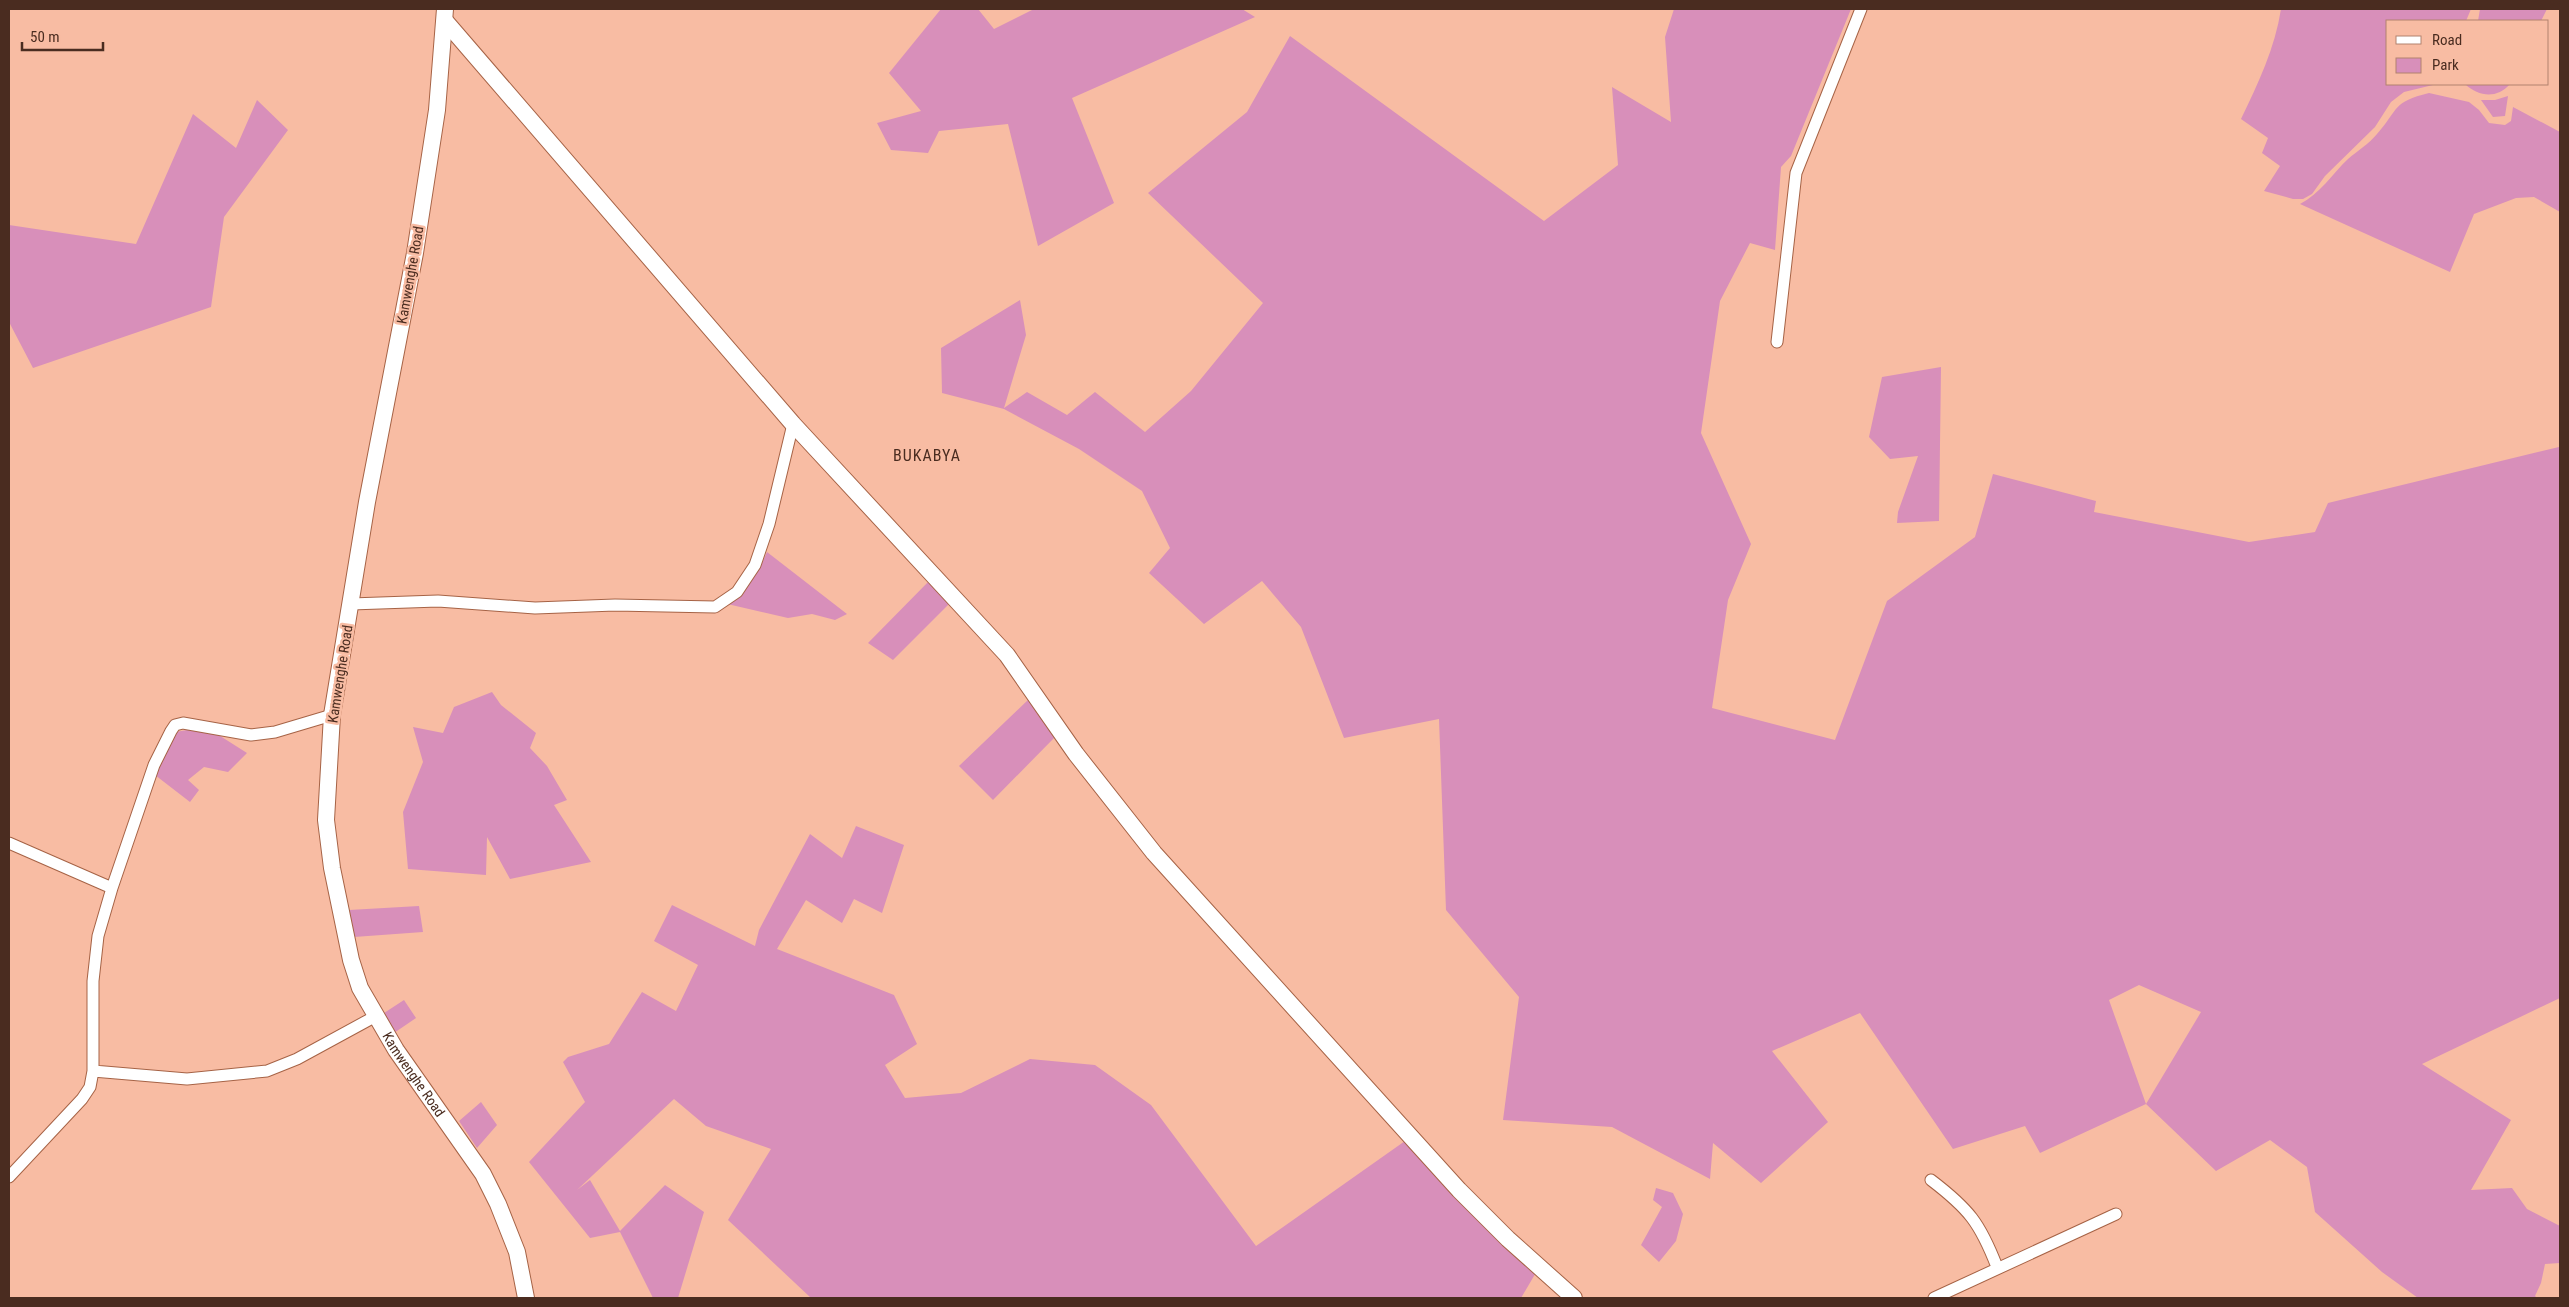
<svg xmlns="http://www.w3.org/2000/svg" width="2569" height="1307" font-family="'Roboto Condensed',sans-serif">
  <rect width="100%" height="100%" fill="#f8bca3"/>
  <path fill="#d88fba" fill-rule="evenodd" d="M 941,9 L 978,9 L 994,29 L 1034,9 L 1242,9 L 1255,17 L 1072,98 L 1114,203 L 1038,246 L 1008,124 L 939,131 L 928,153 L 891,150 L 877,123 L 921,111 L 889,73 Z
    M 1674,9 L 1851,9 L 1791,156 L 1781,167 L 1775,250 L 1750,243 L 1720,301 L 1701,433 L 1751,544 L 1728,600 L 1712,708 L 1835,740 L 1887,601 L 1975,537 L 1993,474 L 2096,501 L 2094,512 L 2249,542 L 2315,532 L 2328,503 L 2559,447 L 2560,443 L 2560,998 L 2422,1064 L 2511,1120 L 2471,1190 L 2512,1188 L 2527,1209 L 2560,1226 L 2560,1263 L 2545,1264 L 2541,1283 L 2535,1296 L 2537,1298 L 2418,1298 L 2382,1272 L 2315,1212 L 2307,1167 L 2270,1140 L 2216,1171 L 2146,1104 L 2040,1153 L 2025,1126 L 1953,1149 L 1860,1013 L 1772,1051 L 1828,1122 L 1761,1183 L 1713,1143 L 1710,1179 L 1612,1127 L 1503,1120 L 1519,997 L 1446,910 L 1439,719 L 1344,738 L 1301,627 L 1262,581 L 1204,624 L 1149,573 L 1170,548 L 1142,491 L 1079,449 L 1004,409 L 942,393 L 941,348 L 1020,300 L 1026,335 L 1004,408 L 1027,392 L 1067,415 L 1095,392 L 1145,432 L 1191,391 L 1263,303 L 1148,193 L 1247,112 L 1290,36 L 1544,221 L 1618,165 L 1612,87 L 1671,122 L 1665,37 ZM 2139,985 L 2201,1012 L 2146,1104 L 2109,1000 Z
    M 2281,9 L 2471,9 L 2466,21 L 2388,21 L 2388,84 L 2437,84 L 2404,92 L 2391,102 L 2375,127 L 2325,176 L 2312,194 L 2303,199 L 2293,199 L 2264,191 L 2280,166 L 2262,153 L 2268,138 L 2241,119 C 2258,84 2275,48 2281,9 Z
    M 2480,9 L 2547,9 L 2541,21 L 2478,21 Z
    M 2465,84 L 2510,84 C 2497,99 2479,97 2465,84 Z
    M 2429,93 L 2469,102 L 2479,110 L 2489,123 L 2505,125 L 2511,121 L 2513,107 L 2560,132 L 2560,212 L 2534,197 L 2516,198 L 2474,214 L 2450,272 L 2300,204 C 2320,194 2332,174 2348,159 C 2357,151 2369,144 2377,134 C 2399,109 2392,102 2429,93 Z
    M 2508,96 L 2505,116 L 2493,117 L 2481,100 L 2495,100 Z
    M 257,100 L 288,130 L 224,217 L 211,307 L 33,368 L 9,322 L 9,225 L 136,244 L 193,114 L 236,148 Z
    M 1941,367 L 1939,521 L 1897,523 L 1898,512 L 1918,456 L 1890,459 L 1869,437 L 1882,377 Z
    M 767,552 L 847,614 L 835,620 L 812,614 L 788,618 L 723,603 C 745,592 757,575 767,552 Z
    M 932,578 L 953,600 L 893,660 L 868,643 Z
    M 492,692 L 501,705 L 536,733 L 530,748 L 547,766 L 567,800 L 554,805 L 591,862 L 510,879 L 487,837 L 486,875 L 408,869 L 403,812 L 423,762 L 413,727 L 443,733 L 454,707 Z
    M 1029,699 L 1057,735 L 993,800 L 959,766 Z
    M 206,727 L 247,753 L 228,772 L 204,767 L 188,780 L 199,790 L 190,802 L 155,775 L 169,733 Z
    M 856,826 L 904,845 L 882,913 L 854,899 L 842,923 L 806,900 L 777,949 L 894,995 L 917,1044 L 885,1065 L 905,1098 L 961,1093 L 1030,1059 L 1095,1065 L 1151,1105 L 1256,1246 L 1405,1141 L 1541,1264 L 1521,1298 L 811,1298 L 728,1220 L 771,1149 L 706,1126 L 674,1099 L 577,1190 L 590,1180 L 620,1231 L 665,1185 L 704,1212 L 678,1298 L 653,1298 L 620,1232 L 590,1238 L 529,1162 L 585,1102 L 563,1062 L 568,1057 L 609,1044 L 642,992 L 676,1011 L 698,965 L 654,941 L 672,905 L 755,946 L 759,930 L 810,834 L 842,858 Z
    M 419,906 L 423,932 L 354,937 L 349,910 Z
    M 404,1000 L 416,1018 L 394,1033 L 381,1015 Z
    M 481,1102 L 497,1125 L 477,1148 L 459,1121 Z
    M 1656,1188 L 1673,1193 L 1683,1214 L 1676,1241 L 1659,1262 L 1641,1245 L 1662,1207 L 1653,1200 Z"/>
  <g fill="none" stroke-linecap="round" stroke-linejoin="round">
    <g stroke="#a66346" stroke-width="13">
      <path id="street" d="M 1777,342 L 1796,173 L 1861,9
        M 351,604 L 438,601 L 535,608 L 615,605 L 715,607 L 737,592 L 755,565 L 769,524 L 793,424
        M 9,843 L 112,888
        M 93,1071 L 187,1079 L 267,1071 L 297,1059 L 376,1016
        M 9,1177 L 82,1099 L 90,1087 L 93,1071 L 93,981 L 98,936 L 112,888 L 154,765 L 171,731 L 175,725 L 183,723 L 251,735 L 275,732 L 332,715
        M 1931,1180 C 1969,1209 1980,1223 1997,1267
        M 1934,1298 L 2116,1214"/>
    </g>
    <g stroke="#a66346" stroke-width="18">
      <g id="secondary">
        <path id="s1" d="M 445,9 L 437,110 L 415,253 L 367,502 L 332,715 L 326,820 L 332,868 L 351,960 L 360,988 L 396,1050 L 483,1174 L 498,1204 L 517,1252 L 526,1298"/>
        <path d="M 446,22 L 793,424 L 1007,655 L 1076,754 L 1154,853 L 1459,1190 L 1508,1239 L 1574,1298"/>
      </g>
    </g>
    <use href="#street" stroke="#fff" stroke-width="11"/>
    <use href="#secondary" stroke="#fff" stroke-width="16"/>
  </g>
  <g text-anchor="middle" stroke-width="5" stroke-linejoin="round" paint-order="stroke">
    <g font-size="14" fill="#4a2c20" stroke="#f8bca3">
      <text transform="translate(410 275) rotate(-80)" y="5">Kamwenghe Road</text>
      <text transform="translate(340 674) rotate(-81)" y="5">Kamwenghe Road</text>
      <text dy="5" stroke="none"><textPath href="#s1" startOffset="1094">Kamwenghe Road</textPath></text>
    </g>
    <g font-size="16" letter-spacing="1" fill="#4a2c20" stroke="#f8bca3">
      <text x="927" y="461">BUKABYA</text>
    </g>
  </g>
  <rect width="2569" height="1307" fill="none" stroke="#4a2c20" stroke-width="20"/>
  <rect x="2386" y="20" width="162" height="65" fill="#f8bca3" stroke="#b2826f"/>
  <rect x="2396" y="36" width="25" height="8" fill="#ffffff" stroke="#b2826f"/>
  <text x="2432" y="45" font-size="15" fill="#4a2c20">Road</text>
  <rect x="2396" y="58" width="25" height="15" fill="#d88fba" stroke="#b2826f"/>
  <text x="2432" y="70" font-size="15" fill="#4a2c20">Park</text>
  <path d="M22 42v8h81v-8" fill="none" stroke="#4a2c20" stroke-width="2.5"/>
  <text x="30" y="42" font-size="15" fill="#4a2c20" stroke="#f8bca3" stroke-width="4" paint-order="stroke">50 m</text>
</svg>
